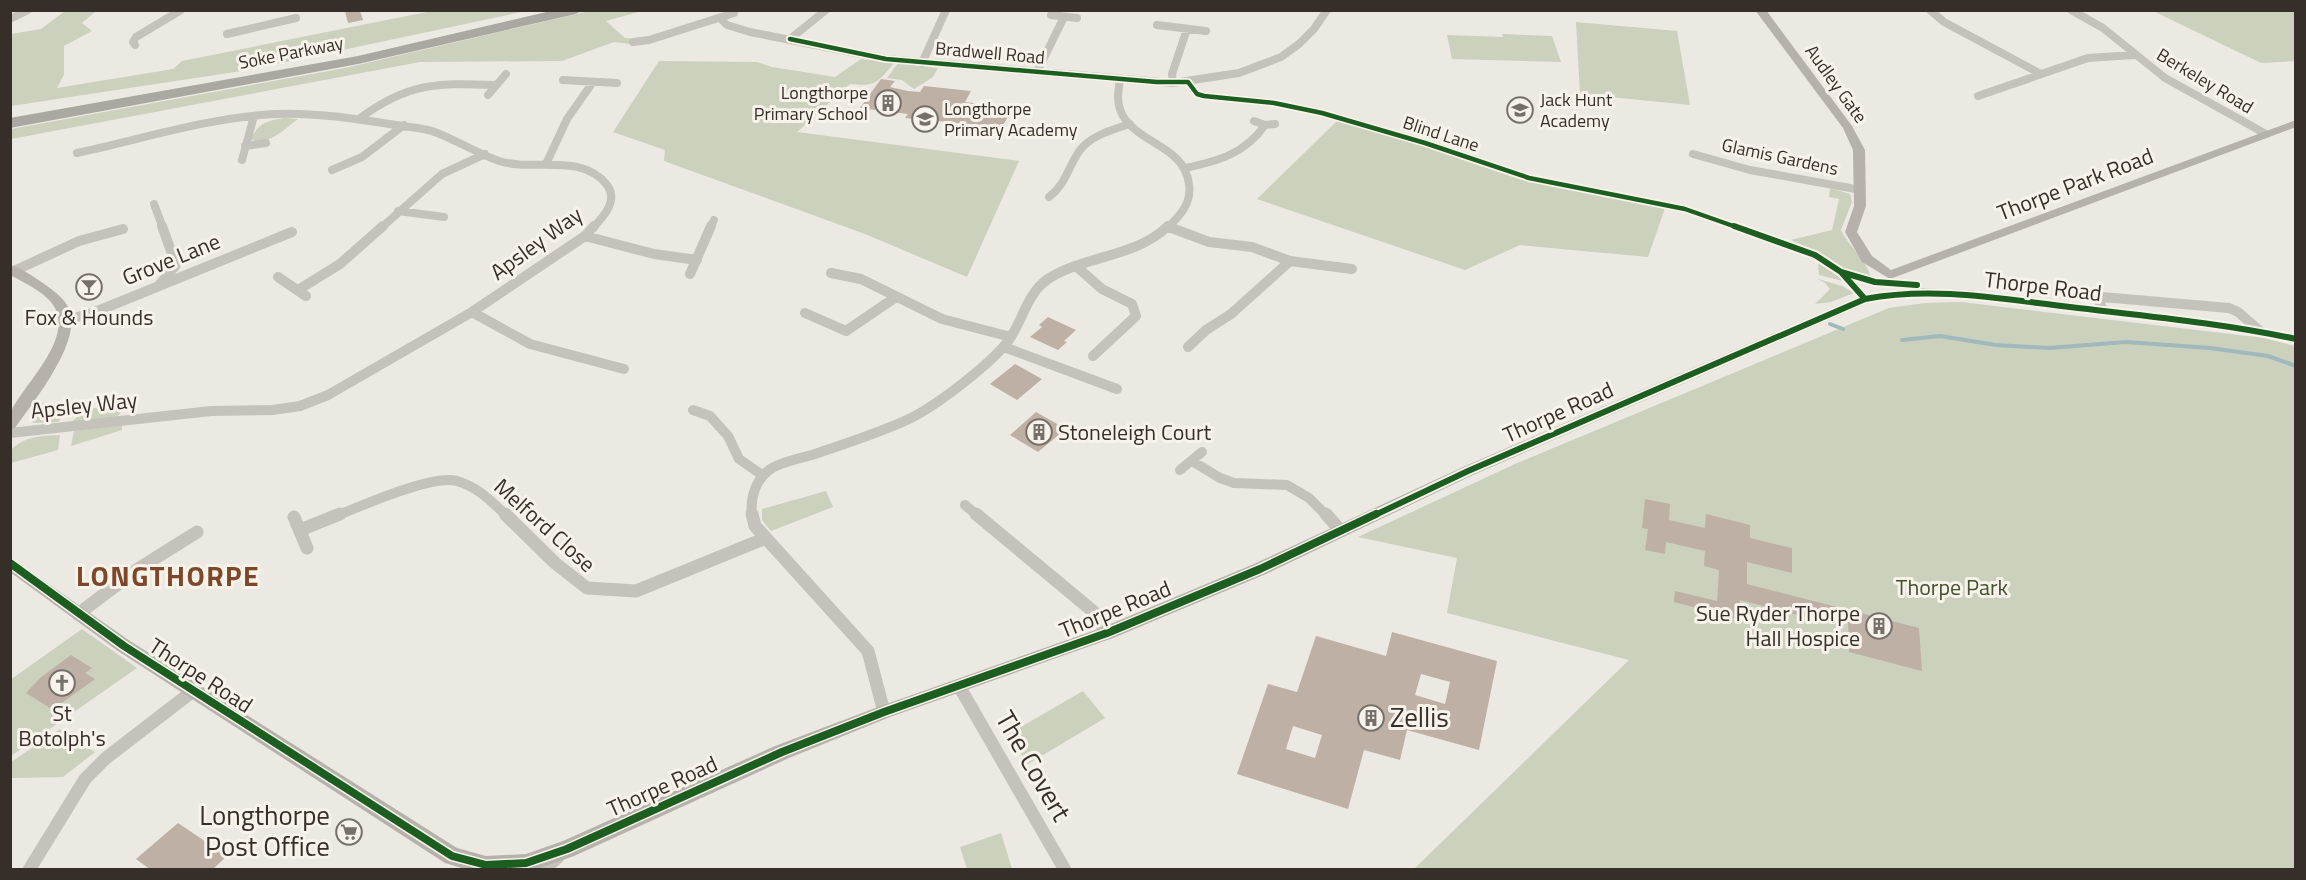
<svg xmlns="http://www.w3.org/2000/svg" width="2306" height="880" font-family="'Titillium Web',sans-serif">
  <rect width="100%" height="100%" fill="#ece9e2"/>
  <path fill="#cbd1bd" d="M 65,11 L 96,11 L 82,23 L 92,31 L 64,46 L 64,75 L 57,88 L 173,69 L 182,61 L 432,11 L 526,11 L 248,70 L 11,106 L 11,34 L 41,29 Z
    M 590,11 L 642,11 L 606,21 L 625,38 L 636,39 L 631,44 L 614,42 L 562,61 L 420,62 L 11,139 L 11,129 L 345,68 Z
    M 2153,11 L 2295,11 L 2295,61 L 2261,63 Z
    M 1576,22 L 1677,31 L 1690,105 L 1580,94 Z
    M 1502,34 L 1552,36 L 1561,62 L 1452,59 L 1447,35 L 1503,37 Z
    M 861,59 L 894,63 C 878,82 876,87 850,84 L 797,132 L 1019,161 L 967,277 L 865,234 L 664,161 L 665,150 L 613,132 L 659,61 L 757,62 L 772,67 L 835,77 Z
    M 898,63 L 938,68 L 933,77 L 914,89 L 902,80 L 887,78 Z
    M 285,118 L 298,119 C 286,128 266,148 251,139 C 258,123 268,120 285,118 Z
    M 1338,120 L 1424,145 L 1506,174 L 1665,208 L 1648,257 L 1520,245 L 1465,270 L 1257,199 Z
    M 1830,188 L 1850,194 L 1852,202 L 1841,230 C 1849,247 1867,260 1871,278 L 1847,272 L 1827,258 L 1791,240 L 1832,230 L 1839,199 L 1829,197 Z
    M 1715,222 L 1810,255 L 1826,263 L 1847,282 L 1819,275 L 1818,262 L 1811,257 Z
    M 1818,279 L 1842,286 L 1854,293 L 1831,302 L 1815,304 L 1830,289 L 1825,283 Z
    M 1961,302 L 2264,338 L 2295,346 L 2295,869 L 1414,869 L 1629,660 L 1447,613 L 1457,558 L 1358,537 L 1515,464 L 1889,308 L 1925,303 Z
    M 39,403 L 75,404 L 58,422 L 33,423 L 30,419 Z
    M 86,407 L 122,411 L 117,417 L 71,423 Z
    M 122,425 L 122,430 L 71,446 L 74,431 Z
    M 60,435 L 58,450 L 11,463 L 11,450 C 24,436 42,436 60,435 Z
    M 826,491 L 833,507 L 771,531 L 762,520 L 762,509 Z
    M 82,629 L 137,668 L 11,756 L 10,680 Z
    M 1083,691 L 1105,718 L 1028,764 L 1007,735 Z
    M 60,729 L 95,752 L 63,777 L 11,778 L 11,762 Z
    M 1001,833 L 1012,869 L 967,869 L 960,847 Z"/>
  <g fill="none" stroke-linecap="round" stroke-linejoin="round">
    <path stroke="#a0b9bc" stroke-width="4" d="M 1830,324 L 1843,329
      M 1902,340 L 1940,336 L 1996,345 L 2049,348 L 2126,342 L 2210,348 L 2268,356 L 2296,366"/>
  </g>
  <path fill="#beb0a5" fill-rule="evenodd" d="M 345,11 L 360,11 L 363,20 L 348,23 Z
    M 881,79 L 895,81 L 890,87 L 908,91 L 920,92 L 924,86 L 971,91 L 965,102 L 1013,108 L 1002,127 L 905,118 L 908,114 L 860,108 Z
    M 1048,317 L 1076,330 L 1064,341 L 1067,342 L 1058,350 L 1030,337 L 1042,327 L 1039,325 Z
    M 1015,364 L 1042,379 L 1017,400 L 990,384 Z
    M 1036,412 L 1066,429 L 1038,452 L 1010,435 Z
    M 1645,499 L 1670,504 L 1669,520 L 1705,528 L 1706,514 L 1750,525 L 1750,538 L 1792,548 L 1792,573 L 1747,562 L 1747,584 L 1919,628 L 1922,671 L 1849,652 L 1848,623 L 1821,616 L 1821,621 L 1740,600 L 1739,619 L 1674,602 L 1675,591 L 1717,601 L 1719,570 L 1704,566 L 1705,551 L 1666,542 L 1665,554 L 1645,550 L 1648,529 L 1642,528 Z
    M 1392,632 L 1497,661 L 1479,750 L 1407,730 L 1400,760 L 1364,750 L 1348,809 L 1237,774 L 1268,684 L 1297,692 L 1316,636 L 1386,656 ZM 1421,674 L 1450,682 L 1445,704 L 1415,695 ZM 1293,726 L 1322,735 L 1315,758 L 1286,749 Z
    M 71,655 L 92,668 L 85,673 L 95,679 L 59,705 L 56,703 L 50,708 L 26,693 L 40,678 Z
    M 178,823 L 227,856 L 212,870 L 151,870 L 136,859 Z"/>
  <g fill="none" stroke-linecap="round" stroke-linejoin="round">
    <path stroke="#c5c1bb" stroke-width="8" d="M 1930,10 L 1944,22 L 2041,74
      M 2071,10 L 2103,28 L 2165,78 L 2266,134
      M 1051,15 L 1077,18
      M 720,18 L 727,25 L 750,32 L 886,59 L 1173,83 L 1239,73 L 1281,57 L 1299,44 L 1314,29 L 1327,10
      M 10,19 L 28,10
      M 1157,25 L 1206,31
      M 227,34 L 296,18
      M 790,39 L 826,10
      M 633,42 L 649,40 L 734,13
      M 135,45 L 133,42 L 136,37 L 181,10
      M 922,63 L 946,10
      M 1037,72 L 1064,17
      M 1120,79 C 1118,92 1116,104 1123,116 C 1141,145 1184,146 1189,184 C 1192,203 1180,216 1167,228
      M 563,80 L 617,83
      M 1173,83 L 1172,74 L 1187,29
      M 488,95 L 506,74
      M 1978,96 L 2088,58 L 2134,55
      M 359,119 C 408,82 437,83 496,85
      M 1254,121 L 1265,125 L 1275,124
      M 245,146 L 266,143
      M 77,153 C 142,139 207,118 274,114 C 314,112 357,119 396,125 C 408,127 421,128 432,131 C 455,139 476,153 499,161 C 533,172 581,152 607,185 C 619,201 603,217 593,228
      M 1693,154 L 1750,170 L 1861,190
      M 242,160 L 254,116
      M 546,164 L 567,119 L 593,82
      M 1185,168 C 1218,161 1245,154 1265,125
      M 332,170 L 362,157 L 404,125
      M 1049,197 C 1066,184 1068,167 1080,150 C 1092,135 1112,130 1130,124
      M 154,204 L 163,228
      M 398,211 L 444,217
      M 1169,227 L 1172,228
      M 381,228 L 442,174 L 485,154
      M 710,228 L 714,220"/>
    <path stroke="#c5c1bb" stroke-width="10" d="M 1169,227 L 1209,242 L 1252,247 L 1290,261 L 1352,269
      M 585,236 L 654,254 L 697,260
      M 1076,266 L 1102,289 L 1132,304 L 1136,316 L 1093,356
      M 14,271 L 79,241 L 123,229
      M 831,273 L 861,279 L 942,319 L 1011,337
      M 690,274 L 711,226
      M 278,277 L 306,296
      M 160,284 L 176,265 L 162,226
      M 298,290 L 340,264 L 383,226
      M 2103,311 L 2099,301 L 2102,297 L 2229,308 L 2238,312 L 2260,331
      M 472,312 L 530,344 L 624,369
      M 805,313 L 846,331 L 896,297
      M 64,321 L 95,312 L 292,232
      M 1004,347 L 1117,389
      M 1188,347 L 1206,330 L 1231,314 L 1290,261
      M 693,410 L 710,416 L 728,436 L 739,459 L 762,475
      M 10,433 L 211,411 L 272,410 L 300,406 L 328,395 L 472,312 L 585,236 L 594,226
      M 1192,461 L 1220,478 L 1234,483 L 1287,485 L 1309,498 L 1327,516
      M 1180,470 L 1202,452
      M 965,505 L 978,516
      M 336,516 C 361,506 433,474 457,481 C 478,487 491,501 507,516
      M 752,516 C 750,498 755,479 772,468 C 784,461 802,458 815,454 C 847,443 879,433 909,419 C 936,406 991,364 1009,340 C 1023,320 1027,293 1048,279 C 1085,255 1135,258 1168,226"/>
    <path stroke="#c5c1bb" stroke-width="13" d="M 505,514 L 555,563 L 587,588 L 636,591 L 766,538
      M 752,514 L 755,526 L 868,651 L 884,712
      M 976,514 L 1094,612 L 1107,633
      M 1326,514 L 1340,530
      M 294,517 L 307,548
      M 300,530 L 340,514
      M 78,614 L 138,569 L 197,532
      M 959,686 L 1065,870
      M 29,870 L 85,779 L 106,758 L 193,691
      M 543,870 L 558,857"/>
    <path fill="#b6b1ab" fill-rule="evenodd" d="M 1755,10 L 1766,10 L 1852,126 L 1865,150 L 1866,206 L 1857,232 L 1872,256 L 1891,270 L 2296,120 L 2296,127 L 1890,279 L 1862,262 L 1845,232 L 1854,206 L 1853,150 L 1843,128 Z
      M 10,265 C 23,269 36,278 47,286 C 55,292 65,299 69,309 C 83,341 33,402 15,428 L 10,429 C 10,423 9,416 11,411 C 24,384 72,341 55,308 C 47,293 25,283 10,275 Z
      M 1915,288 L 1967,290 L 2183,316 L 2296,334 L 2296,343 C 2221,328 2145,320 2069,311 C 2002,303 1936,289 1868,303 L 1473,475 L 1266,574 L 1113,638 L 890,717 L 789,758 L 574,856 L 534,870 L 468,870 L 445,863 L 118,651 L 10,572 L 10,557 L 130,641 L 457,848 L 486,856 L 526,854 L 563,841 L 775,746 L 878,707 L 1101,628 L 1254,564 L 1463,467 L 1860,296 Z"/>
    <path fill="#aba8a1" fill-rule="evenodd" d="M 555,10 L 583,10 L 576,14 L 358,64 L 10,128 L 10,118 L 358,56 Z"/>
    <g stroke="#f8f3ea" stroke-width="8">
      <path id="cycleway-far2" d="M 790,39 L 886,59 L 1157,82 L 1188,82 L 1197,94 L 1204,96 L 1274,103 L 1322,113 L 1425,143 L 1529,178 L 1685,209 L 1739,228"/>
    </g>
    <g stroke="#f8f3ea" stroke-width="10">
      <path id="cycleway-far1" d="M 1734,226 L 1815,255 L 1841,272 L 1865,299
        M 1841,272 L 1875,282 L 1917,285
        M 1373,516 L 1468,471 L 1865,299 C 1934,286 2001,299 2070,307 C 2145,316 2221,323 2296,339"/>
    </g>
    <g stroke="#f8f3ea" stroke-width="11">
      <path id="cycleway" d="M 10,563 L 124,646 L 452,856 L 486,865 L 526,863 L 567,849 L 782,752 L 884,712 L 1107,633 L 1260,569 L 1376,514"/>
    </g>
    <use href="#cycleway-far2" stroke="#1b5e20" stroke-width="4.5"/>
    <use href="#cycleway-far1" stroke="#1b5e20" stroke-width="6"/>
    <use href="#cycleway" stroke="#1b5e20" stroke-width="8"/>
  </g>
  <defs>
    <g id="building-ring" transform="scale(1.35)"><circle r="9.5" fill="#f8f3ea" stroke="#76706a" stroke-width="1.5"/><path d="M-4-6H4V6H1V3H-1V6H-4ZM-2.5-4.3h1.7v1.8h-1.7ZM.8-4.3h1.7v1.8H.8ZM-2.5-1h1.7V.8h-1.7ZM.8-1h1.7V.8H.8Z" fill="#76706a"/></g>
    <g id="school-ring" transform="scale(1.35)"><circle r="9.5" fill="#f8f3ea" stroke="#76706a" stroke-width="1.5"/><path d="M0-5L7-2L0 1L-7-2ZM-4 1L0 2.5L4 1V4Q0 6-4 4Z" fill="#76706a"/></g>
    <g id="bar-ring" transform="scale(1.35)"><circle r="9.5" fill="#f8f3ea" stroke="#76706a" stroke-width="1.5"/><path d="M-6-5H6L.8 .8V4.5H3.5V6h-7V4.5H-.8V.8Z" fill="#76706a"/></g>
    <g id="church-ring" transform="scale(1.35)"><circle r="9.5" fill="#f8f3ea" stroke="#76706a" stroke-width="1.5"/><path d="M-1.2-6h2.4v3.5h3.3v2.4h-3.3V6h-2.4V-.1h-3.3v-2.4h3.3Z" fill="#76706a"/></g>
    <g id="supermarket-ring" transform="scale(1.35)"><circle r="9.5" fill="#f8f3ea" stroke="#76706a" stroke-width="1.5"/><path d="M-6-5.5h2.5l.6 2H6L4.5 2H-2.5L-4.4-4H-6ZM-1.5 3.2a1.3 1.3 0 1 0 .1 0ZM3 3.2a1.3 1.3 0 1 0 .1 0Z" fill="#76706a"/></g>
  </defs>
  <g fill-rule="evenodd">
    <use href="#building-ring" x="888" y="103"/>
    <use href="#school-ring" x="1520" y="110"/>
    <use href="#school-ring" x="925" y="119"/>
    <use href="#bar-ring" x="89" y="287"/>
    <use href="#building-ring" x="1039" y="432"/>
    <use href="#building-ring" x="1879" y="626"/>
    <use href="#church-ring" x="62" y="683"/>
    <use href="#building-ring" x="1371" y="718"/>
    <use href="#supermarket-ring" x="349" y="832"/>
  </g>
  <g text-anchor="middle" stroke-width="6" stroke-linejoin="round" paint-order="stroke">
    <g font-size="18" fill="#362f29" stroke="#f8f3ea">
      <text transform="translate(291 53) rotate(-11)" y="6">Soke Parkway</text>
      <text transform="translate(990 53) rotate(5)" y="6">Bradwell Road</text>
      <text transform="translate(2205 81) rotate(31)" y="6">Berkeley Road</text>
      <text transform="translate(1836 84) rotate(54)" y="6">Audley Gate</text>
      <text transform="translate(1441 134) rotate(18)" y="6">Blind Lane</text>
      <text transform="translate(1780 157) rotate(12)" y="6">Glamis Gardens</text>
    </g>
    <g font-size="18" fill="#362f29" stroke="#f8f3ea" text-anchor="start">
      <text x="868" y="99" text-anchor="end">Longthorpe<tspan x="868" dy="21">Primary School</tspan></text>
      <text x="1540" y="106">Jack Hunt<tspan x="1540" dy="21">Academy</tspan></text>
      <text x="944" y="115">Longthorpe<tspan x="944" dy="21">Primary Academy</tspan></text>
    </g>
    <g font-size="22" fill="#362f29" stroke="#f8f3ea">
      <text transform="translate(2075 184) rotate(-21)" y="8">Thorpe Park Road</text>
      <text transform="translate(536 243) rotate(-36)" y="8">Apsley Way</text>
      <text transform="translate(171 259) rotate(-22)" y="8">Grove Lane</text>
      <text transform="translate(2043 286) rotate(7)" y="8">Thorpe Road</text>
      <text transform="translate(84 405) rotate(-6)" y="8">Apsley Way</text>
      <text transform="translate(1558 412) rotate(-24)" y="8">Thorpe Road</text>
      <text transform="translate(545 525) rotate(42)" y="8">Melford Close</text>
      <text transform="translate(1115 609) rotate(-22)" y="8">Thorpe Road</text>
      <text transform="translate(201 675) rotate(33)" y="8">Thorpe Road</text>
      <text transform="translate(662 786) rotate(-24)" y="8">Thorpe Road</text>
    </g>
    <g font-size="22" fill="#362f29" stroke="#f8f3ea">
      <text x="89" y="325">Fox &amp; Hounds</text>
      <text x="1058" y="440" text-anchor="start">Stoneleigh Court</text>
      <text x="1860" y="621" text-anchor="end">Sue Ryder Thorpe<tspan x="1860" dy="25">Hall Hospice</tspan></text>
      <text x="62" y="721">St<tspan x="62" dy="25">Botolph's</tspan></text>
    </g>
    <g font-size="22" fill="#41522f" stroke="#f8f3ea">
      <text x="1952" y="595">Thorpe Park</text>
    </g>
    <g font-size="27" fill="#362f29" stroke="#f8f3ea" text-anchor="start">
      <text x="1390" y="727">Zellis</text>
      <text x="330" y="825" text-anchor="end">Longthorpe<tspan x="330" dy="31">Post Office</tspan></text>
    </g>
    <g font-size="27" fill="#362f29" stroke="#f8f3ea">
      <text transform="translate(1033 766) rotate(60)" y="9">The Covert</text>
    </g>
    <g font-size="28" font-weight="bold" letter-spacing="1.5" fill="#7e4729" stroke="#f8f3ea">
      <text x="168" y="586">LONGTHORPE</text>
    </g>
  </g>
  <rect width="2306" height="880" fill="none" stroke="#362f29" stroke-width="24"/>
</svg>
